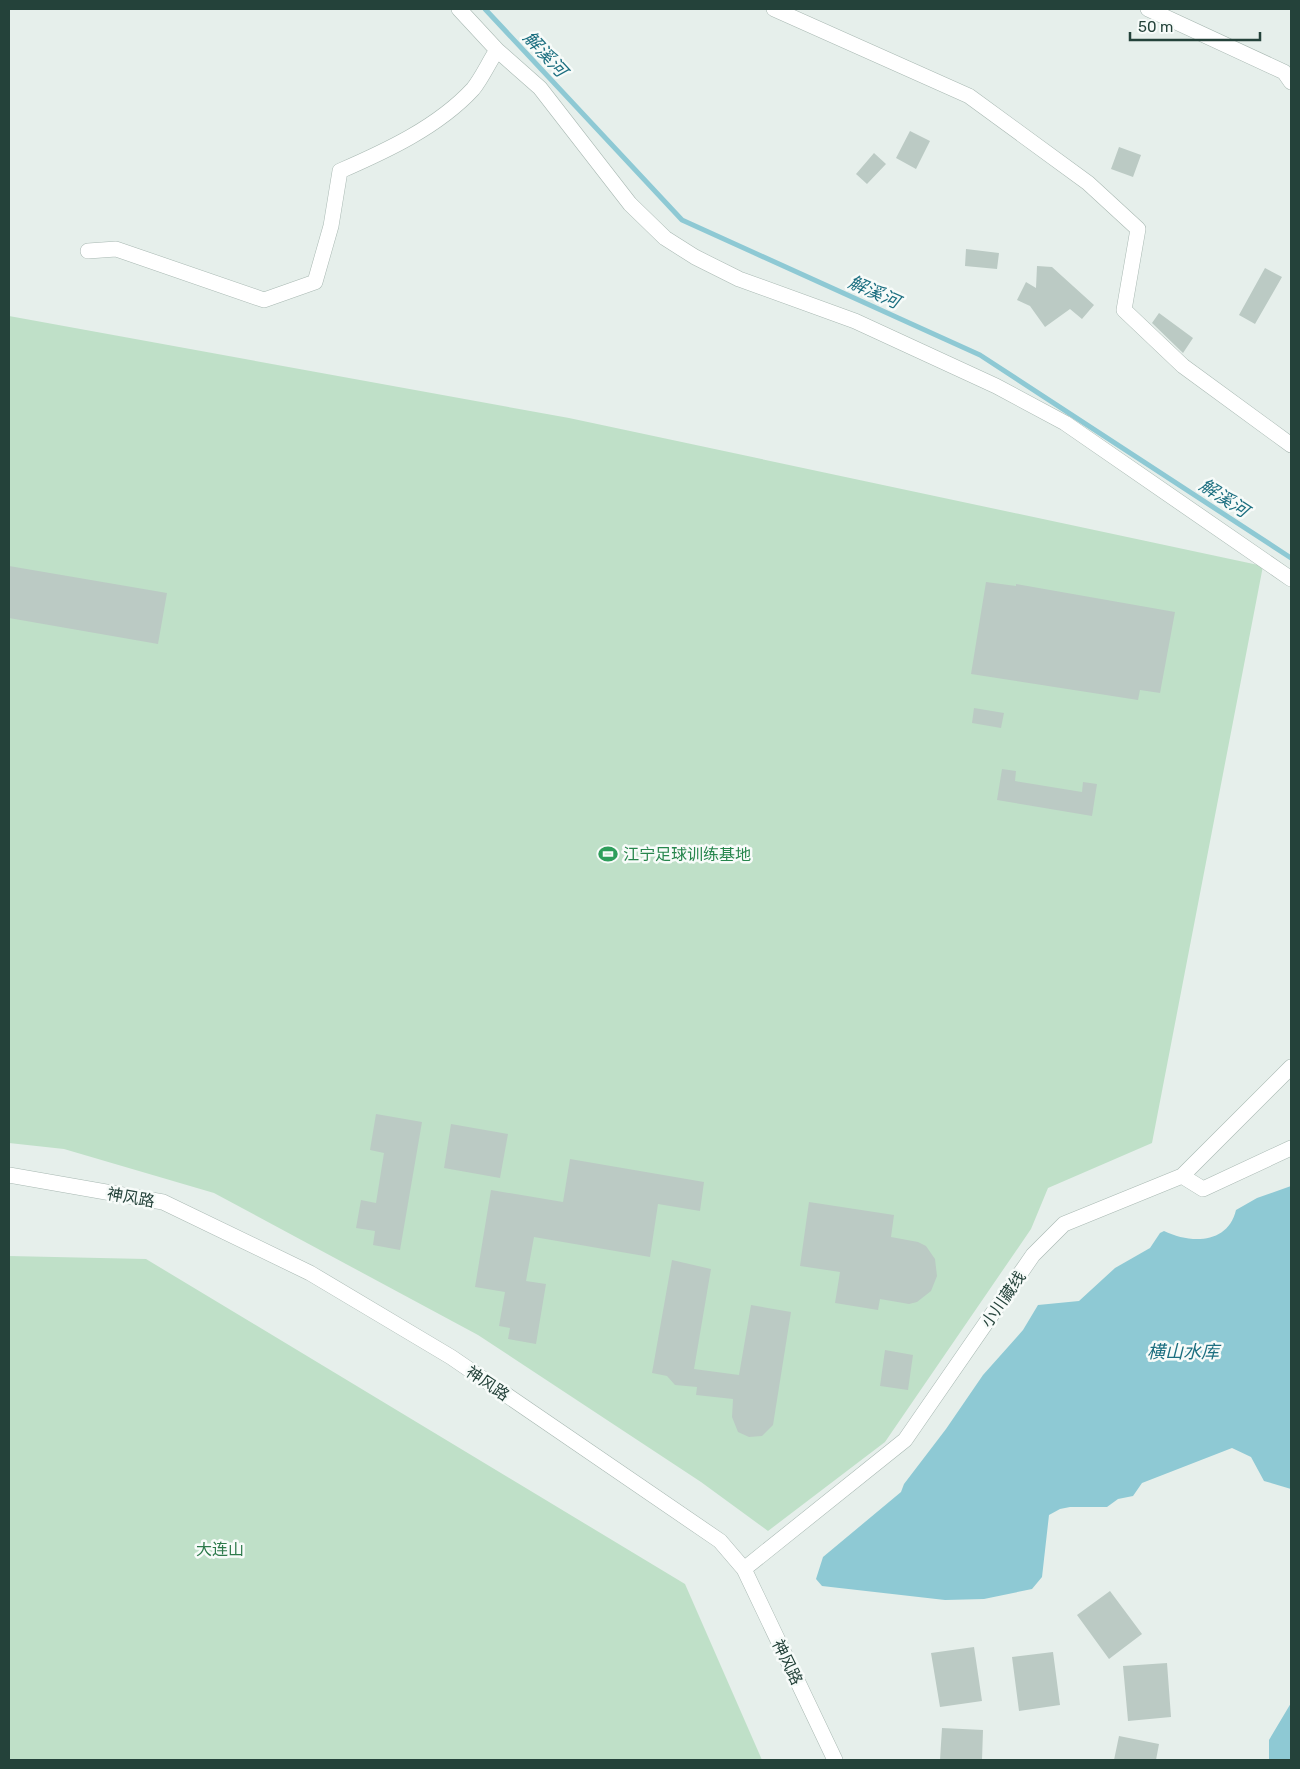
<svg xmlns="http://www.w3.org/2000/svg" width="1300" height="1769" font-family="Rubik,'Noto Sans SC',sans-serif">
  <rect width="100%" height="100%" fill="#e6efeb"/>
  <path fill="#bfe0c8" d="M 9,316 L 569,418 L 1263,566 L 1152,1143 L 1048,1188 L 1031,1229 L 885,1442 L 768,1531 L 701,1482 L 478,1335 L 214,1193 L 64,1149 L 9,1143 Z
    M 9,1256 L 146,1259 L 685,1584 L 762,1760 L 9,1760 Z"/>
  <path fill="#8ec9d4" d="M 1291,1186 L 1291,1489 L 1264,1481 L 1251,1457 L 1232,1448 L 1142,1483 L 1133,1496 L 1118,1499 L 1107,1507 L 1070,1507 L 1060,1509 L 1049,1515 L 1042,1577 L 1032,1589 L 984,1599 L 945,1600 L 822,1586 L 816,1579 L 823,1557 L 901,1492 L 904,1484 L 946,1429 L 983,1375 L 1023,1330 L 1038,1305 L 1079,1301 L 1115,1268 L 1150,1248 L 1160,1233 L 1164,1231 C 1191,1244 1228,1244 1236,1210 L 1257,1198 Z
    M 1291,1703 L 1291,1760 L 1269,1760 L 1269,1740 Z"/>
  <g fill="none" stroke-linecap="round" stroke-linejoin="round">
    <path stroke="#8ec9d4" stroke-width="5" d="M 485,9 L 682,220 L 980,355 L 1291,558"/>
  </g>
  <path fill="#bbcac4" d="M 910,131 L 930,141 L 916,169 L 896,158 Z
    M 1119,147 L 1141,155 L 1133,177 L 1111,169 Z
    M 874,153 L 886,164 L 867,184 L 856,174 Z
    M 966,249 L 999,253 L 997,269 L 965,266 Z
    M 1037,266 L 1052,267 L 1094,305 L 1082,319 L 1070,309 L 1045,327 L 1030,306 L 1017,300 L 1026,282 L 1036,288 Z
    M 1265,268 L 1282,277 L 1255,324 L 1239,315 Z
    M 1159,313 L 1193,338 L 1183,353 L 1152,323 Z
    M 9,566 L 167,593 L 158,644 L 9,618 Z
    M 986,582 L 1016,586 L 1016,584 L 1175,612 L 1160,693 L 1140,690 L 1138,700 L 971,674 Z
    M 974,708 L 1004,713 L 1001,728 L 972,723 Z
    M 1002,769 L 1016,771 L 1015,781 L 1082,792 L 1083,782 L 1097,784 L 1092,816 L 997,800 Z
    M 376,1114 L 422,1122 L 400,1250 L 373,1245 L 375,1231 L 356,1228 L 361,1200 L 376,1203 L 384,1153 L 370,1150 Z
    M 451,1124 L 508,1134 L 500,1178 L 444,1168 Z
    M 570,1159 L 704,1182 L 700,1211 L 658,1204 L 650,1257 L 534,1237 L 526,1281 L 546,1284 L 536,1344 L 508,1339 L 510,1328 L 499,1326 L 505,1292 L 475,1287 L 491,1190 L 563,1202 Z
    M 809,1202 L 894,1215 L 891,1237 L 918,1242 L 926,1246 L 935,1259 L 937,1276 L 931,1291 L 917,1302 L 909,1304 L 880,1299 L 878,1310 L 835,1303 L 840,1272 L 800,1266 Z
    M 672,1260 L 711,1269 L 694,1369 L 739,1375 L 751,1305 L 791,1312 L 773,1425 L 762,1436 L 749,1437 L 738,1432 L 732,1417 L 733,1399 L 696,1395 L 697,1387 L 675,1385 L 667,1376 L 652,1373 Z
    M 885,1350 L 913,1355 L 908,1390 L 880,1386 Z
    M 1110,1591 L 1142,1634 L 1109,1659 L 1077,1615 Z
    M 974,1647 L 982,1701 L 940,1707 L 931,1653 Z
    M 1053,1652 L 1060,1705 L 1019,1711 L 1012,1657 Z
    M 1167,1663 L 1171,1717 L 1128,1721 L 1123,1666 Z
    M 942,1728 L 983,1730 L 982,1760 L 940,1760 Z
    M 1119,1736 L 1159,1744 L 1156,1760 L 1114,1760 Z"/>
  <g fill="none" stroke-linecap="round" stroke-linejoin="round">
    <g stroke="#a8b8b2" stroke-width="16">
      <path id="minor" d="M 459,9 L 497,50 L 540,88 L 630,204 L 665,238 L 695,257 L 739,279 L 855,321 L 996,386 L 1065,423 L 1291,579
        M 774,9 L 969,96 L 1088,183 L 1138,229 L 1124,310 L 1183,366 L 1291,445
        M 1148,9 L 1284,72 L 1291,82
        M 88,251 L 116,249 L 264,300 L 315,282 L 331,226 L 340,171 C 386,151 438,127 473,89 C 482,78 489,62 497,50
        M 9,1175 L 163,1202 L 310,1273 L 451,1357 L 720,1541 L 744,1569 L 835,1760
        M 1182,1176 L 1203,1189 L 1291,1148
        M 744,1569 L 905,1440 L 1033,1255 L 1064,1224 L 1182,1176 L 1291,1067"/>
    </g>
    <use href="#minor" stroke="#fff" stroke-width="15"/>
  </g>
  <defs>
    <g id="stadium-bare" transform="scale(1.5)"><path d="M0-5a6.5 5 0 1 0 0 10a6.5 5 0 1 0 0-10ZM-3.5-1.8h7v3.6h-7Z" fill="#2e9e5b" stroke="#f7fbf9" stroke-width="2.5" paint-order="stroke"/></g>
  </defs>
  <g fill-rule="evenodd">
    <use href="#stadium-bare" x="608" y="854"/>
  </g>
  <g text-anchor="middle" stroke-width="5" stroke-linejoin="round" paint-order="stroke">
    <g font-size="16" fill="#27864d" stroke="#f7fbf9" text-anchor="start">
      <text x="623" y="860">江宁足球训练基地</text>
    </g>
    <g font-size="16" fill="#24423a" stroke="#f7fbf9">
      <text transform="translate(131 1197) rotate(10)" y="6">神风路</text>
      <text transform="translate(1003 1299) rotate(-55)" y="6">小川藏线</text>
      <text transform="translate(488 1383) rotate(34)" y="6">神风路</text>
      <text transform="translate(788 1662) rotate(64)" y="6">神风路</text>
    </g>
    <g font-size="16" fill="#2d7a4b" stroke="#f7fbf9">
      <text x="220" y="1555">大连山</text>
    </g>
    <g font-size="18" font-style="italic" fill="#1c6f80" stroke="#f7fbf9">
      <text transform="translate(545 54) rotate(47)" y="6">解溪河</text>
      <text transform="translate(874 292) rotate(24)" y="6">解溪河</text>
      <text transform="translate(1224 498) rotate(33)" y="6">解溪河</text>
      <text x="1183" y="1358">横山水库</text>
    </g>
  </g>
  <rect width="1300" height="1769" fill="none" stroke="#24423a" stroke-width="20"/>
  <path d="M1130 32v8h130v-8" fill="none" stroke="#24423a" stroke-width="2.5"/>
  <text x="1138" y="32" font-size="15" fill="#24423a" stroke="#f7fbf9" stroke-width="4" paint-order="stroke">50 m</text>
</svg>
